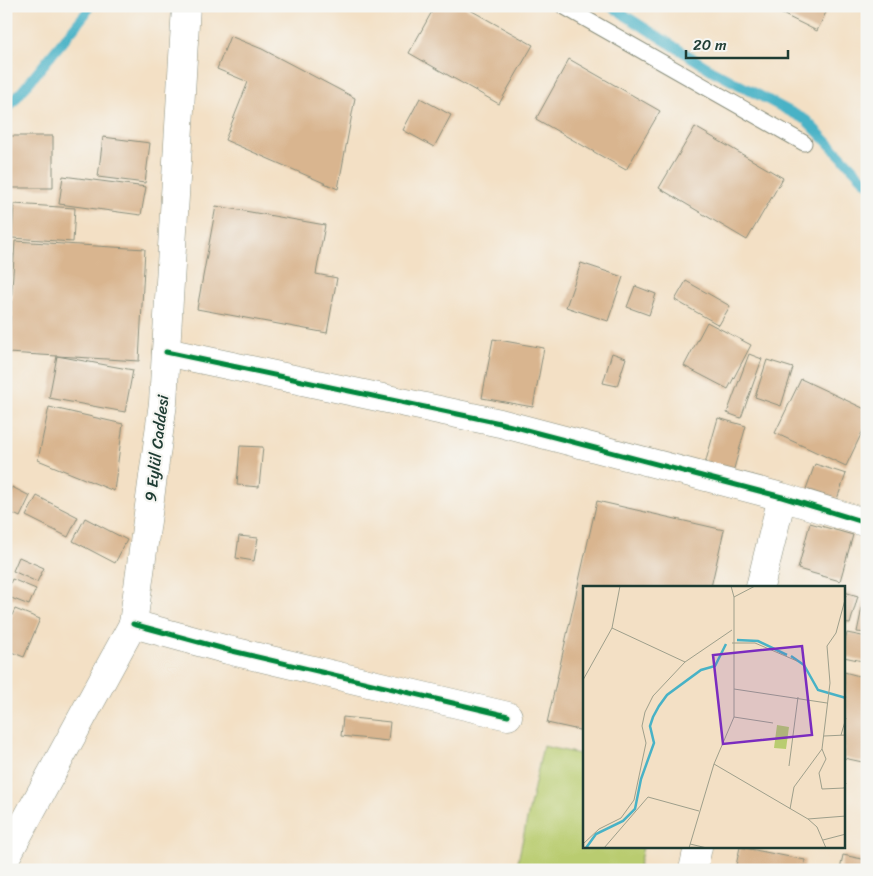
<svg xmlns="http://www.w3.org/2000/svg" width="873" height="876" font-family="Sriracha,sans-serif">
  <rect width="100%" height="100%" fill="#f6f6f2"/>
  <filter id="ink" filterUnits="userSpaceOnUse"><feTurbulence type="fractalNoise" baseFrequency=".02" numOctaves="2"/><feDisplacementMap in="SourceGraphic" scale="10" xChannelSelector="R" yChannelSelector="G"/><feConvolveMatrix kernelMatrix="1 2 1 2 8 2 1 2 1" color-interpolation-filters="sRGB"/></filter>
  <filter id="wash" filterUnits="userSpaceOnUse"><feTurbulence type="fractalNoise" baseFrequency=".0096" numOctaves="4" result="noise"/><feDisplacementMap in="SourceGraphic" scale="20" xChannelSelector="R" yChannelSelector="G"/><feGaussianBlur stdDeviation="1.12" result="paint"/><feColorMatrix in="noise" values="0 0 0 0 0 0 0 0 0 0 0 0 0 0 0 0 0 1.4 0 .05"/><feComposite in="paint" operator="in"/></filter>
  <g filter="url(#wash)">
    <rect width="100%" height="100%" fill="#f3e0c5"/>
    <path fill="#b9cc70" stroke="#6c8452" d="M 543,746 L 584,755 L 584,847 L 643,847 L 638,870 L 516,870 Z"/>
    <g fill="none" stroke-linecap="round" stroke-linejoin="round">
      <path stroke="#48b2c6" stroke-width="10" d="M 610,6 L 713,71 L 806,120 L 867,183
        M 6,108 L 9,107 L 86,13 L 89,6"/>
    </g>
    <g id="blocks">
      <path fill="#d9b58f" d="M 435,6 L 463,6 L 533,45 L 499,104 L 409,53 Z
        M 766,6 L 829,6 L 817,31 Z
        M 230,36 L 262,49 L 355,98 L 338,189 L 225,140 L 248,82 L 217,69 Z
        M 569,59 L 660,111 L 626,170 L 536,119 Z
        M 420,98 L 451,115 L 434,147 L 403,130 Z
        M 695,127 L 783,178 L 747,240 L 659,188 Z
        M 6,136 L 53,136 L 53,188 L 6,188 Z
        M 103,137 L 150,143 L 145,183 L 98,177 Z
        M 63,176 L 146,187 L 141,215 L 59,204 Z
        M 14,204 L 75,208 L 73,242 L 12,238 Z
        M 216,206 L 325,225 L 316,274 L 337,278 L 327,333 L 197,309 Z
        M 6,222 L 8,222 L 9,243 L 6,243 Z
        M 15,241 L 145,249 L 139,361 L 8,353 Z
        M 6,253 L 13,254 L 7,291 L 6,291 Z
        M 581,263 L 623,277 L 608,321 L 566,307 Z
        M 686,281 L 730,306 L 719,325 L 675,300 Z
        M 635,286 L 656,294 L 649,315 L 627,307 Z
        M 707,322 L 751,345 L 728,389 L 684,366 Z
        M 493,339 L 544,348 L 533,407 L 482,398 Z
        M 612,353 L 626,358 L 617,386 L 603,383 Z
        M 749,354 L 762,359 L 741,418 L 727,413 Z
        M 57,356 L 133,370 L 125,412 L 49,398 Z
        M 767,360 L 793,368 L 781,406 L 755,397 Z
        M 801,379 L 867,410 L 867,422 L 846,466 L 775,433 Z
        M 49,407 L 123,424 L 114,491 L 38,460 Z
        M 718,418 L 746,426 L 733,472 L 705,464 Z
        M 240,446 L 263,447 L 259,487 L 237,485 Z
        M 815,464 L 846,474 L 837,499 L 806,489 Z
        M 12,487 L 30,496 L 20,517 L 6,510 L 6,499 Z
        M 37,496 L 78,517 L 68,537 L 26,516 Z
        M 597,501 L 724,530 L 711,587 L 584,587 L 584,731 L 547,723 Z
        M 85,518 L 127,540 L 115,563 L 73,541 Z
        M 810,523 L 853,535 L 840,581 L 798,569 Z
        M 239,536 L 258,538 L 254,561 L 236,558 Z
        M 19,557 L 44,568 L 37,582 L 13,571 Z
        M 12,579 L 36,589 L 29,605 L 6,596 L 6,593 Z
        M 866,589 L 867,589 L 867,633 L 857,632 Z
        M 844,592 L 858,596 L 850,624 L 844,623 Z
        M 15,609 L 40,619 L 24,657 L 6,650 L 6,628 Z
        M 847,633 L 867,637 L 867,662 L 844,657 L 844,645 Z
        M 844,672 L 867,678 L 867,763 L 844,758 Z
        M 343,717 L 390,722 L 388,741 L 341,736 Z
        M 740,847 L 805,860 L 804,870 L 735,870 Z
        M 843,855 L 867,860 L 867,870 L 840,870 Z"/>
    </g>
  </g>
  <g filter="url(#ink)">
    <use href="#blocks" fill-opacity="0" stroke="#898e7c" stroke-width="1"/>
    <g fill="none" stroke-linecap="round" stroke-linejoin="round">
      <g stroke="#898e7c" stroke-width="17">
        <path id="lane" d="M 563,6 L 804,143"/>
      </g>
      <g stroke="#898e7c" stroke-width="29">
        <path id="street" d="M 166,352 L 500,423 L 782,497 L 867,523
          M 760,587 L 782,497
          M 133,624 L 228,650 L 508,716
          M 693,870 L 698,847"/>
      </g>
      <g stroke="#898e7c" stroke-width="29">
        <path id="primary" d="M 6,857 L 133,624 L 163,403 L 186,6"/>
      </g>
      <use href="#lane" stroke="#fff" stroke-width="15"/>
      <use href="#street" stroke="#fff" stroke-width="28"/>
      <use href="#primary" stroke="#fff" stroke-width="28"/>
      <g stroke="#f6f6f2" stroke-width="8">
        <path id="cycleway" d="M 166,352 L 500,423 L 782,497 L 867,523
          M 133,624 L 228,650 L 508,716"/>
      </g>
      <use href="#cycleway" stroke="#00873e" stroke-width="5"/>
    </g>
  </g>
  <g text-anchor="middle" stroke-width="4.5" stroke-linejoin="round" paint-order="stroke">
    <g font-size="16" fill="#1f3d34" stroke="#f6f6f2">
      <text transform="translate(156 448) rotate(-83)" y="6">9 Eylül Caddesi</text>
    </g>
  </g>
  <g transform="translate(583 586)">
    <rect width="262" height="262" fill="#f3e0c5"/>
    <path d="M 194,139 L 206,141 L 203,163 L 191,162 Z" fill="#b9cc70"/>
    <path fill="none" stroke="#48b2c6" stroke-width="2.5" d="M 154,54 L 175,55 L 204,69M 208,70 L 221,79 L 235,104 L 263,112M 3,262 L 13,248 L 40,235 L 52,223 L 58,193 L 71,157 L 67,140 L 70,131 L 76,120 L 84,109 L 118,84 L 132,80 L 143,58"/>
    <path fill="none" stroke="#9e9f8b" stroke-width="1" d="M 151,11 L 172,0M 29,42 L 102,76 L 149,44M 149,57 L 172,57 L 214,75M 0,94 L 29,42 L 37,0M 151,103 L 244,117M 151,131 L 190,137M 258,149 L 263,132M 241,150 L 263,149M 239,163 L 243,173 L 236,187 L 239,203 L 261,202 L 263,197M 131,178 L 225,233 L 234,241 L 243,262M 206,180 L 215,111M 207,223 L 211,201 L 239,163 L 247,97 L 244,60 L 253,47 L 263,10M 225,233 L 263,230M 240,254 L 263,248M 0,258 L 16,243 L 38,232 L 51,214 L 63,157 L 59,140 L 62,126 L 70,110 L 102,76M 107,258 L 124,262M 21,262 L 65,211 L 116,225M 106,262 L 131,178 L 151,131 L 151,11 L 148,0"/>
    <path fill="#7b2cbf" fill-opacity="0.15" stroke="#7b2cbf" stroke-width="2.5" d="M 219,60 L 229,149 L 140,158 L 130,69 Z"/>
    <rect width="262" height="262" fill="none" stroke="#1f3d34" stroke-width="2.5"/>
  </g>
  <rect width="873" height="876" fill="none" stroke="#f6f6f2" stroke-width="25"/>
  <path d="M686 50v8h102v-8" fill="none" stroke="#1f3d34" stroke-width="2.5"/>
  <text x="693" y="50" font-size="15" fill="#1f3d34" stroke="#f6f6f2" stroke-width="4" paint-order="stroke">20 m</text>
</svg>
